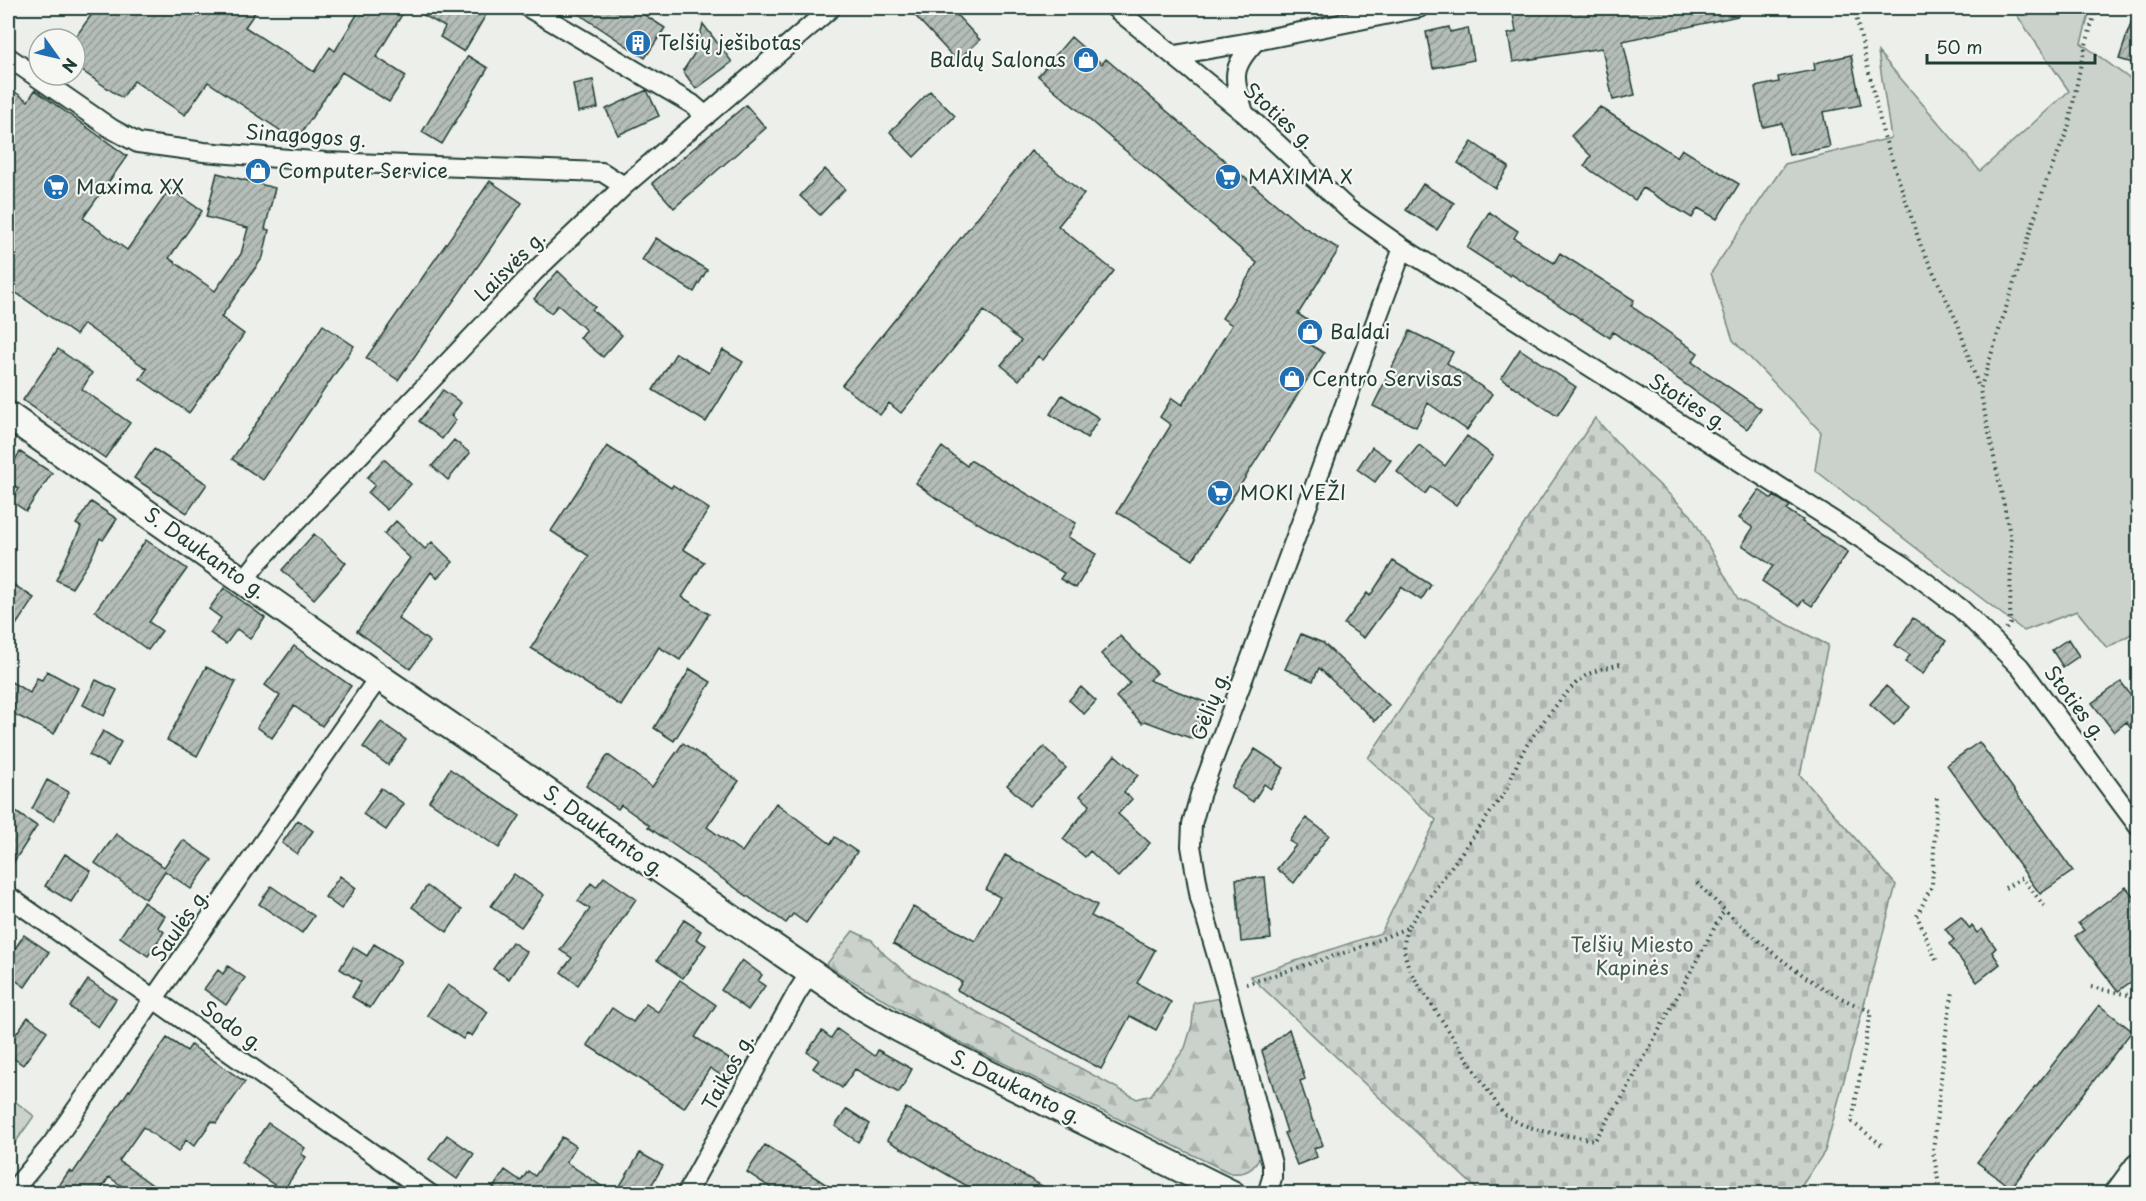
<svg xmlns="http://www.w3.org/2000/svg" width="2146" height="1201" font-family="'Playpen Sans',sans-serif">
  <defs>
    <pattern id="forest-firs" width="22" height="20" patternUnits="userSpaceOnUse" patternTransform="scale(1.5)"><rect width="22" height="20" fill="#cbd2cc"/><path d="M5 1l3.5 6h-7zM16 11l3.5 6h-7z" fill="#aeb5b0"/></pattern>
    <pattern id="cemetery-stones" width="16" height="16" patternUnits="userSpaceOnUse" patternTransform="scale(1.5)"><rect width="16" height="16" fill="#cbd2cc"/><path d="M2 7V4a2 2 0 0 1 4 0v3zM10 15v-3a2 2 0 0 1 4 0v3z" fill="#aeb5b0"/></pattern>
    <pattern id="building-hatch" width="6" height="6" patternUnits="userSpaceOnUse" patternTransform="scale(1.5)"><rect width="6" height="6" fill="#b4bdb8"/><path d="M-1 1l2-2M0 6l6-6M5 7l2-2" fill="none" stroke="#929b96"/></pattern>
  </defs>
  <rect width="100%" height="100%" fill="#edefea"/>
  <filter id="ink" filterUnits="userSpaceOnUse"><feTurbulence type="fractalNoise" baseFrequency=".0167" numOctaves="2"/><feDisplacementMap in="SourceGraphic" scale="12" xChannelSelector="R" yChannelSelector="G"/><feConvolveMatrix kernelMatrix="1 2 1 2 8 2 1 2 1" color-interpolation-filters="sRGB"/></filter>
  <g filter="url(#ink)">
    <path fill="url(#forest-firs)" stroke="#758880" stroke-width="1.5" d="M 853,931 L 872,940 L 885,955 L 909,975 L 1137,1099 L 1151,1095 L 1185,1048 L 1192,1025 L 1194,1003 L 1220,998 L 1263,1147 C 1258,1166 1250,1175 1230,1173 L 933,1029 L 826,965 Z
      M 8,1096 L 34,1116 L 8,1153 Z"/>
    <path fill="url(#cemetery-stones)" stroke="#758880" stroke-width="1.5" d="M 1595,418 L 1630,457 L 1691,515 L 1738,599 L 1828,645 L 1800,775 L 1896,885 L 1825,1151 L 1797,1193 L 1481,1193 L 1250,976 L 1381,933 L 1436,820 L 1368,758 Z"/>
    <path fill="#cbd2cc" stroke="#758880" stroke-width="1.5" d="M 2012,8 L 2091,8 L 2081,43 L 2138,85 L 2138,630 L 2107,648 L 2077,611 L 2024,631 L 1815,470 L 1821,432 L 1733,340 L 1711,273 L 1785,164 L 1891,138 L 1878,52 L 1980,171 L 2069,91 Z"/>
    <path fill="url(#building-hatch)" stroke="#1f3d34" stroke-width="1.5" d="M 96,8 L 258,8 L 245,27 L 314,72 L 330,47 L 335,51 L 361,8 L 406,8 L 376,57 L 406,76 L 389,102 L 342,72 L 296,141 L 208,82 L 185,115 L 134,81 L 122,98 L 75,66 L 75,38 Z
      M 411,8 L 490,8 L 464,52 L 440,37 L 445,27 Z
      M 570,8 L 634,8 L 665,28 L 645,58 Z
      M 908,8 L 950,8 L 980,40 L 957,61 Z
      M 1512,8 L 1737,8 L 1738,16 L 1623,41 L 1635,95 L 1613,100 L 1602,48 L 1513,62 L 1508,34 L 1516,32 Z
      M 2135,11 L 2139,12 L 2139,65 L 2119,59 Z
      M 703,24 L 732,62 L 696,89 L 683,71 L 696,51 Z
      M 1449,27 L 1450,32 L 1468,28 L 1474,60 L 1433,68 L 1426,32 Z
      M 1071,37 L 1102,64 L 1106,59 L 1299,224 L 1339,249 L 1298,314 L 1321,329 L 1311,345 L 1324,353 L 1193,560 L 1117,512 L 1171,425 L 1160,417 L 1172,398 L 1182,405 L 1232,325 L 1222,318 L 1257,263 L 1038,76 Z
      M 1851,55 L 1861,105 L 1823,112 L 1830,147 L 1789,155 L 1782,123 L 1763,127 L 1755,87 L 1779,82 L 1778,77 L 1815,70 L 1814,63 Z
      M 468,56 L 488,68 L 442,144 L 422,132 Z
      M 593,80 L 598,108 L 578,112 L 573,84 Z
      M 8,87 L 28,101 L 35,90 L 127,156 L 83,218 L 127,250 L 170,189 L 202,211 L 169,258 L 215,291 L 241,254 L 248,228 L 206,217 L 217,173 L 275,188 L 265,229 L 269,230 L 263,257 L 221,317 L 244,334 L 189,413 L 140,379 L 147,369 L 84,324 L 76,335 L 8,287 Z
      M 647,90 L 659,116 L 618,135 L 606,109 Z
      M 930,91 L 955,116 L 914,157 L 890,132 Z
      M 746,105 L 766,128 L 674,208 L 652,183 Z
      M 1600,107 L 1677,157 L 1682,149 L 1739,184 L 1717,219 L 1698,208 L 1692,218 L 1643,188 L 1635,200 L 1584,166 L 1591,156 L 1571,136 Z
      M 1472,142 L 1509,167 L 1495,188 L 1458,163 Z
      M 1031,151 L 1084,194 L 1058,226 L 1114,271 L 1043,360 L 1038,356 L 1019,380 L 1001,365 L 1021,341 L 984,311 L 901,413 L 889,403 L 880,415 L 842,385 Z
      M 825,169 L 845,189 L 820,215 L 800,196 Z
      M 490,181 L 522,203 L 398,380 L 366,358 Z
      M 1423,184 L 1454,203 L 1437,230 L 1406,210 Z
      M 1489,212 L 1518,231 L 1514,238 L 1554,263 L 1560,253 L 1634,300 L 1631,306 L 1698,353 L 1692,362 L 1761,409 L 1747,429 L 1613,332 L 1610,338 L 1511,274 L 1510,276 L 1467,248 Z
      M 656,238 L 707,270 L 694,292 L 642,260 Z
      M 558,271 L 595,307 L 592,310 L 622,335 L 603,357 L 580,338 L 586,330 L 558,305 L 551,313 L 534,299 Z
      M 323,325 L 354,346 L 263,480 L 232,459 Z
      M 1410,331 L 1453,352 L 1447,363 L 1492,394 L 1467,430 L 1428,403 L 1416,427 L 1373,406 Z
      M 58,349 L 92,373 L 82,389 L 130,423 L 105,458 L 23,400 Z
      M 1520,349 L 1576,387 L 1557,416 L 1501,378 Z
      M 723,350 L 743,362 L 706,422 L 653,390 L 676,353 L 709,373 Z
      M 443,390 L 461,403 L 451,416 L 456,420 L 442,439 L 419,421 Z
      M 1062,395 L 1099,418 L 1087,438 L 1050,414 Z
      M 1467,436 L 1493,456 L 1456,505 L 1430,487 L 1425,494 L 1397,472 L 1419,445 L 1445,466 Z
      M 454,440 L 470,453 L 448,480 L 432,466 Z
      M 607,446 L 671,488 L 673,485 L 709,509 L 683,549 L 704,562 L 682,597 L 709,614 L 680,660 L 659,647 L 621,706 L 531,648 L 589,556 L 551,531 Z
      M 942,447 L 967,466 L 970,460 L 1076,523 L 1068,537 L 1096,554 L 1076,588 L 1060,579 L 1064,573 L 937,499 L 916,483 Z
      M 1372,447 L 1391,460 L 1375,482 L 1357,469 Z
      M 154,449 L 207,484 L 187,513 L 134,478 Z
      M 20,452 L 52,473 L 26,511 L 11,501 L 19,489 L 8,481 L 8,470 Z
      M 384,459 L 411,484 L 387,510 L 368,493 L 375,485 L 367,478 Z
      M 1759,490 L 1772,499 L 1774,496 L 1790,506 L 1787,510 L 1803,520 L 1802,522 L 1848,552 L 1812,606 L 1803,600 L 1799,606 L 1762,581 L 1773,566 L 1742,545 L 1753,528 L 1739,518 Z
      M 91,502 L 117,519 L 103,540 L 100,538 L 90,560 L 72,588 L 56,580 L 81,527 L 76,524 Z
      M 396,521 L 425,549 L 432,542 L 453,562 L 437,578 L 431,572 L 398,618 L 430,642 L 410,669 L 357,631 L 410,558 L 384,534 Z
      M 314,534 L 346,563 L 314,599 L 282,570 Z
      M 146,540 L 187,569 L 149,622 L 162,631 L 148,650 L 95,611 Z
      M 1393,561 L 1431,585 L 1421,600 L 1401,587 L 1364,638 L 1344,624 L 1367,593 L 1370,596 Z
      M 8,581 L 34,598 L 8,637 Z
      M 224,588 L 265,618 L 250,639 L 237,629 L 226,644 L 210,633 L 221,618 L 209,609 Z
      M 1913,618 L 1946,641 L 1923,674 L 1905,662 L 1910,655 L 1895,645 Z
      M 1301,634 L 1323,643 L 1389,705 L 1375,721 L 1319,668 L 1313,681 L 1285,669 Z
      M 1120,636 L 1157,673 L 1149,680 L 1207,703 L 1193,739 L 1145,721 L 1142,723 L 1116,697 L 1130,683 L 1101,654 Z
      M 2068,639 L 2079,656 L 2063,667 L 2052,650 Z
      M 294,646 L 351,686 L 322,726 L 294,706 L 272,738 L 257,727 L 280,696 L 265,685 Z
      M 206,667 L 236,682 L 197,756 L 167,740 Z
      M 690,669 L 711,682 L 674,741 L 654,728 Z
      M 47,671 L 78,688 L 54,734 L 8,711 L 8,680 L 30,693 L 37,678 L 42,680 Z
      M 96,680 L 117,690 L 104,716 L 83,705 Z
      M 2121,682 L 2139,706 L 2139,739 L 2126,722 L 2114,732 L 2092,703 Z
      M 1886,686 L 1910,707 L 1894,725 L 1870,704 Z
      M 1081,687 L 1096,701 L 1084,714 L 1069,700 Z
      M 381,722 L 406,740 L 388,765 L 363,747 Z
      M 103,731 L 121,742 L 108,766 L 89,755 Z
      M 1979,742 L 2073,871 L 2040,894 L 1947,765 Z
      M 683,743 L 739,781 L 707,827 L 742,852 L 776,803 L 831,844 L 835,837 L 857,852 L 806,923 L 793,914 L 786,923 L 648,827 L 649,825 L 621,805 L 618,809 L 586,786 L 608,755 L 652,787 Z
      M 1044,747 L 1066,768 L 1029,806 L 1007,785 Z
      M 1255,749 L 1284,768 L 1271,789 L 1264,784 L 1253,802 L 1231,787 Z
      M 1115,755 L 1138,775 L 1124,792 L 1132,799 L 1118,814 L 1150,843 L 1118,877 L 1090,851 L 1085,857 L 1063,839 L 1090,805 L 1080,796 Z
      M 450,769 L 520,816 L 499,848 L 429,801 Z
      M 47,780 L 69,792 L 54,821 L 32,809 Z
      M 381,788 L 404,804 L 386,830 L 363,814 Z
      M 8,807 L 37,826 L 8,871 Z
      M 1306,818 L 1329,835 L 1294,883 L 1277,869 L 1296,845 L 1289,841 Z
      M 298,820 L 313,831 L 297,854 L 282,843 Z
      M 116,834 L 164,867 L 183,840 L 212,860 L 191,889 L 165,871 L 146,899 L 95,863 Z
      M 65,854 L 91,871 L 71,902 L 45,886 Z
      M 1005,855 L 1097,905 L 1091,916 L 1155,950 L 1137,983 L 1171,1002 L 1156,1030 L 1130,1016 L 1101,1069 L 957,990 L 962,982 L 893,944 L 913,907 L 975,941 L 1000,897 L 986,890 Z
      M 514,874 L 544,895 L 521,927 L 491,906 Z
      M 340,876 L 356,888 L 341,909 L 325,897 Z
      M 604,877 L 636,899 L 578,985 L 561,972 L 572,958 L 560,950 L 590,909 L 578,901 L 591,883 L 596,887 Z
      M 1265,877 L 1271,939 L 1241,942 L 1236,879 Z
      M 271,886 L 314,916 L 302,933 L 259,904 Z
      M 427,886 L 462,910 L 447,932 L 412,907 Z
      M 2126,887 L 2139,903 L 2139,976 L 2118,991 L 2075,936 L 2084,930 L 2078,923 Z
      M 143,902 L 165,916 L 158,927 L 164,932 L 148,956 L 120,937 Z
      M 1961,917 L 1970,929 L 1972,926 L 1977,933 L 1982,929 L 1996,948 L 1992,952 L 2000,964 L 1977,982 L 1949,944 L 1954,940 L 1945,929 Z
      M 684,920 L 701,931 L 696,939 L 706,945 L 683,978 L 657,960 Z
      M 24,935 L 49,952 L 25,987 L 8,975 L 8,959 Z
      M 512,942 L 527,952 L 509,979 L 493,969 Z
      M 374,944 L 401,961 L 370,1008 L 352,997 L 361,982 L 340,969 L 353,947 L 367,956 Z
      M 742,960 L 762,975 L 758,981 L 765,986 L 748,1010 L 721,990 Z
      M 228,966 L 245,978 L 226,1005 L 204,989 L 218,970 L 223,974 Z
      M 88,980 L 116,999 L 98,1027 L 70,1007 Z
      M 680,980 L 716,1005 L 695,1037 L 738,1065 L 728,1080 L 710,1068 L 684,1108 L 587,1045 L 612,1008 L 633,1022 L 646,1004 L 658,1012 Z
      M 448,985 L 488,1012 L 472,1036 L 467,1033 L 463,1039 L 427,1015 Z
      M 2099,1005 L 2132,1031 L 2011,1188 L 1977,1162 Z
      M 28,1017 L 47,1031 L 23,1065 L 8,1054 L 8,1045 Z
      M 837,1029 L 875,1056 L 878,1050 L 912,1069 L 899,1093 L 855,1069 L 842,1088 L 813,1068 L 819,1060 L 807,1052 L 822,1031 L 831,1038 Z
      M 1289,1029 L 1305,1079 L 1300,1081 L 1313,1122 L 1314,1122 L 1323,1145 L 1314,1148 L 1317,1157 L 1297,1165 L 1284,1133 L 1287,1132 L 1262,1051 Z
      M 167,1038 L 187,1051 L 191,1045 L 245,1082 L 216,1123 L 212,1121 L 194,1146 L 186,1140 L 178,1152 L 143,1127 L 119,1161 L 165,1194 L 133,1194 L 109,1177 L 100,1191 L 103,1194 L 60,1194 L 62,1190 L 58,1187 L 69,1171 L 73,1173 L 129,1090 L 130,1091 Z
      M 906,1108 L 1056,1194 L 981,1194 L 887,1140 Z
      M 847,1109 L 870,1124 L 858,1142 L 835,1126 Z
      M 268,1123 L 305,1148 L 301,1154 L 306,1157 L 283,1191 L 241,1162 Z
      M 447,1135 L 474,1154 L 457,1179 L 429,1159 Z
      M 562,1137 L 576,1146 L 566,1162 L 613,1194 L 489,1194 L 505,1170 L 521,1181 L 528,1171 L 535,1176 Z
      M 765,1145 L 841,1194 L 780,1194 L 747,1172 Z
      M 640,1153 L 663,1166 L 646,1194 L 615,1194 Z"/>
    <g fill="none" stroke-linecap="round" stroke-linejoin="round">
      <g stroke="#1f3d34" stroke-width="22">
        <path id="street" d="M 529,8 L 692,104 L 706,116
          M 1115,8 L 1244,113 L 1349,210 L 1403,248 L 1903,565 L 1961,609 L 2020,667 L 2138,826
          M 1175,55 L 1256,41 L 1419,8
          M 8,57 L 112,129 L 138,143 L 204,152 L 326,162 L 602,172 L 624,186
          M 1244,113 C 1234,78 1229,69 1256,41
          M 244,580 L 259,561 L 534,272 L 624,186 L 831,8
          M 8,896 L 430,1194
          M 10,1194 L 52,1144 L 379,677
          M 686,1194 L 797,993 L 810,973
          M 1267,1194 L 1272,1178 L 1272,1164 L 1227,990 L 1200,898 L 1191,846 L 1192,824 L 1200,795 L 1403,248"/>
      </g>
      <g stroke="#1f3d34" stroke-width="30">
        <path id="secondary" d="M 8,415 L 379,677 L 858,1005 L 900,1029 L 954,1057 L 1232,1194
          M 2118,1194 L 2138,1167"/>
      </g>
      <path stroke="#1f3d34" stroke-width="4" stroke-dasharray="1.5 4.5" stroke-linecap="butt" d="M 1854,8 L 1883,133 L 1921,246 L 1958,324 L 1979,388
        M 2006,629 L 2010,624 L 2011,539 L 1980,390 L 2046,182 L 2068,129 L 2081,63 L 2096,8
        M 1697,883 C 1746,932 1805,987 1871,1011 L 1852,1122 L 1883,1146
        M 2005,888 L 2022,878 L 2045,907
        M 1407,928 C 1402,946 1404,956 1411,973 L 1502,1112 C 1526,1133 1564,1134 1595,1140 L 1625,1093 L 1724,910
        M 1936,960 L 1917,916 L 1932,885 L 1937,796
        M 1246,984 L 1356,949 L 1407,928 L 1503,795 C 1512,780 1516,763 1525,748 C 1534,733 1567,689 1581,679 C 1592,670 1607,668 1620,664
        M 2091,987 L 2138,997
        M 1939,1185 L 1933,1151 L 1947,1024 L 1953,991"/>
      <use href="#street" stroke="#f6f6f2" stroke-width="18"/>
      <use href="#secondary" stroke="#f6f6f2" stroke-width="26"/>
    </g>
  </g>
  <defs>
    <g id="building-disc" transform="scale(1.35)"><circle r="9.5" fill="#1f6fb2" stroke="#f6f6f2"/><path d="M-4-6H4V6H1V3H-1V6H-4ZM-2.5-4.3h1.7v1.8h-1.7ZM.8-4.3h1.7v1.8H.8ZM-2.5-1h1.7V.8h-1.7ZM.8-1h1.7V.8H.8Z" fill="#fff"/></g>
    <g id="shop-disc" transform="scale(1.35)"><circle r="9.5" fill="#1f6fb2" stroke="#f6f6f2"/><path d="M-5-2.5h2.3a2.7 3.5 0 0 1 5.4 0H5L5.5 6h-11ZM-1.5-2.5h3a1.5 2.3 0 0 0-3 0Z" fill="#fff"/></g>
    <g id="supermarket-disc" transform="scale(1.35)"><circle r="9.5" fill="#1f6fb2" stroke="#f6f6f2"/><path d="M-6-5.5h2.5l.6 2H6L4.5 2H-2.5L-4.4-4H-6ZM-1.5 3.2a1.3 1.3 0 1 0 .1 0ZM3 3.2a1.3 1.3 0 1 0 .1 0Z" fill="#fff"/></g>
  </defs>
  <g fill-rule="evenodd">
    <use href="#building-disc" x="638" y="43"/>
    <use href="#shop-disc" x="1086" y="60"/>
    <use href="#shop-disc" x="258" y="171"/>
    <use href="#supermarket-disc" x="1228" y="177"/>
    <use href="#supermarket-disc" x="56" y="187"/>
    <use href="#shop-disc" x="1310" y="332"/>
    <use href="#shop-disc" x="1292" y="379"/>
    <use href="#supermarket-disc" x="1220" y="493"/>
  </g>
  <g text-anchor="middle" stroke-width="4.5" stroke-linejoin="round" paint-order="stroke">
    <g font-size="20" fill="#1f3d34" stroke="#f6f6f2" text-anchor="start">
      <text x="658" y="50">Telšių ješibotas</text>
      <text x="1066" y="67" text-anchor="end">Baldų Salonas</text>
      <text x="278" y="178">Computer Service</text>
      <text x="1248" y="184">MAXIMA X</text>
      <text x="76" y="194">Maxima XX</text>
      <text x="1330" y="339">Baldai</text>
      <text x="1312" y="386">Centro Servisas</text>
      <text x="1240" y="500">MOKI VEŽI</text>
    </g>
    <g font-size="20" fill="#1f3d34" stroke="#f6f6f2">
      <text transform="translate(1279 116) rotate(42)" y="7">Stoties g.</text>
      <text transform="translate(306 136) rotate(4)" y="7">Sinagogos g.</text>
      <text transform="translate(510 266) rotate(-45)" y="7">Laisvės g.</text>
      <text transform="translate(1688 402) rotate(32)" y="7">Stoties g.</text>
      <text transform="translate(205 553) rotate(35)" y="7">S. Daukanto g.</text>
      <text transform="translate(2075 703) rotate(53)" y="7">Stoties g.</text>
      <text transform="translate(1210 706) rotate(-69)" y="7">Gėlių g.</text>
      <text transform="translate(604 831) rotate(35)" y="7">S. Daukanto g.</text>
      <text transform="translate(180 925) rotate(-55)" y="7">Saulės g.</text>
      <text transform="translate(232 1026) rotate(35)" y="7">Sodo g.</text>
      <text transform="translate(728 1072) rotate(-61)" y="7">Taikos g.</text>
      <text transform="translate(1016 1087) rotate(26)" y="7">S. Daukanto g.</text>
    </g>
    <g font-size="20" fill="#415b52" stroke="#f6f6f2">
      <text x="1632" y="952">Telšių Miesto<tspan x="1632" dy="23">Kapinės</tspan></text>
    </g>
  </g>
  <rect width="2146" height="1201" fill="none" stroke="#f6f6f2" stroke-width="30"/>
  <rect x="15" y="15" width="2116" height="1171" fill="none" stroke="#1f3d34" stroke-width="2" filter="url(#ink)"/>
  <g transform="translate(57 57) rotate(124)"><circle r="28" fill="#f6f6f2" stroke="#a0aca6" stroke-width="1.5"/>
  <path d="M0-4.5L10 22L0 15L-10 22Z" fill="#1f6fb2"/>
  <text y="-9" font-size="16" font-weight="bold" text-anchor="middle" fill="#1f3d34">N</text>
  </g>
  <path d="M1927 54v9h168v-9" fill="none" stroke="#1f3d34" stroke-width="3"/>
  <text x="1936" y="54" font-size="18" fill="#1f3d34" stroke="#f6f6f2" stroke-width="4.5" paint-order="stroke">50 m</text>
</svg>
